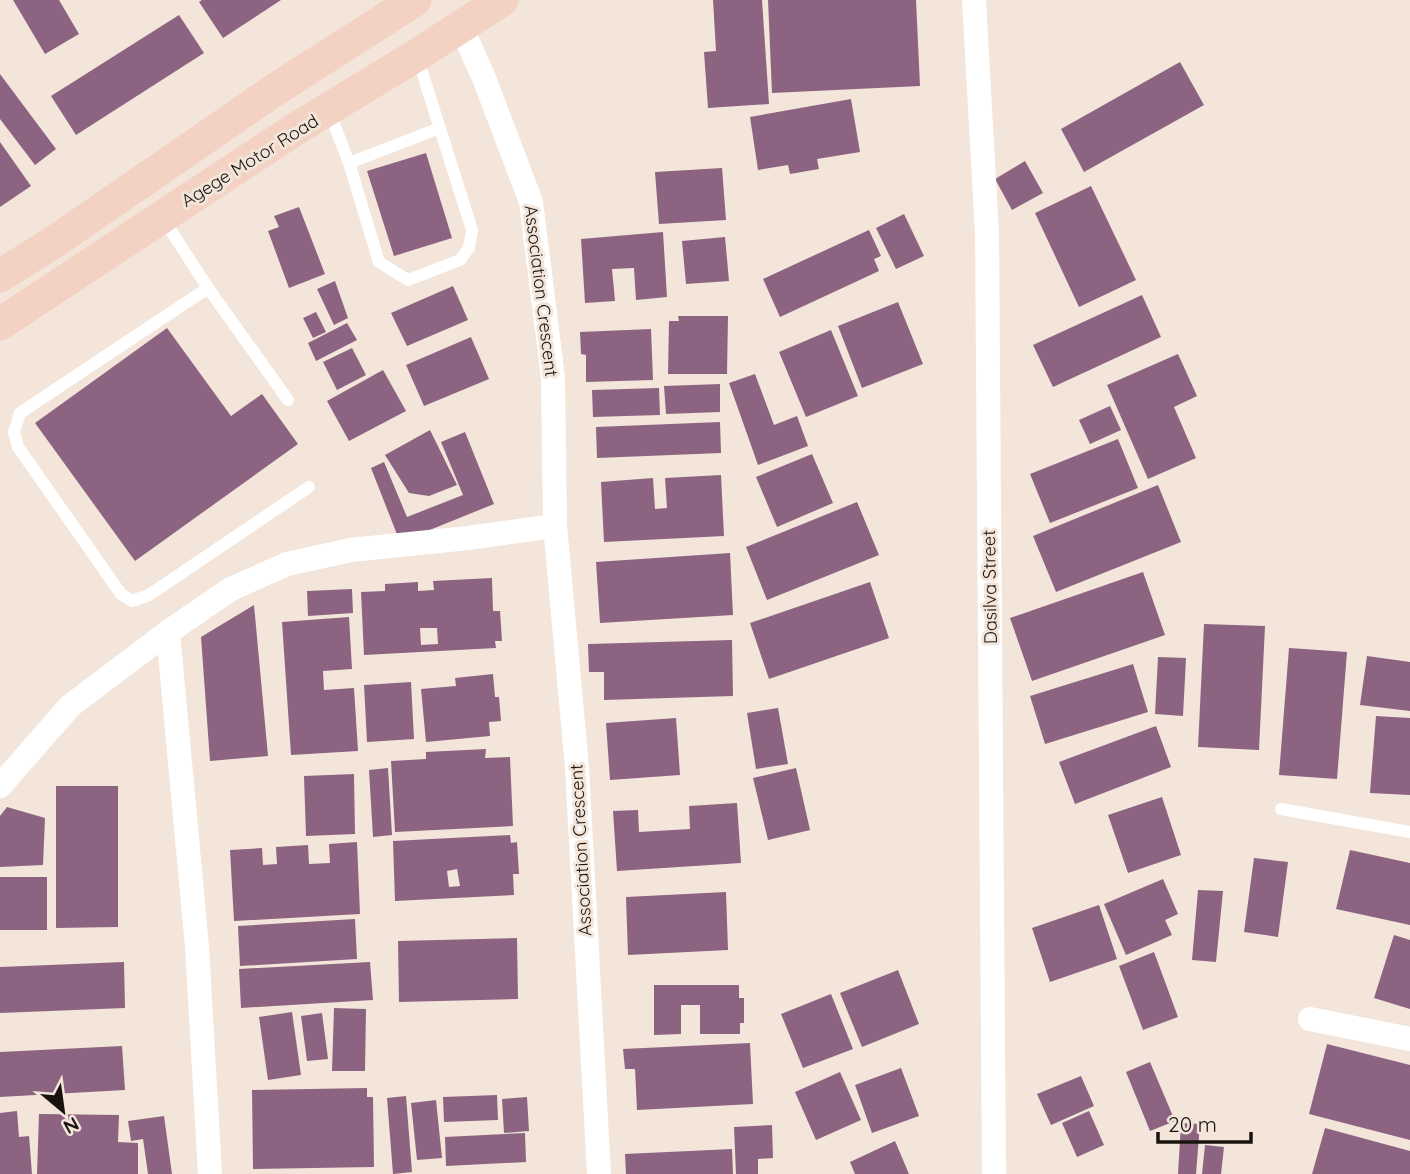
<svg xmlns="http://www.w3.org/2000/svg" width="1410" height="1174" font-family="Quicksand,sans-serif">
  <rect width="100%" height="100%" fill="#f3e5da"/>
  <path fill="#8c6481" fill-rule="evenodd" d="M 13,0 L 59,0 L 79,34 L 45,54 Z
    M 202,0 L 281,0 L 223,38 L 199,2 Z
    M 713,0 L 762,0 L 769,104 L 708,108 L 704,52 L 716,51 Z
    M 768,0 L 916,0 L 920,86 L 772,93 Z
    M 179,15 L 204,53 L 76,135 L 51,96 Z
    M 1180,62 L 1204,105 L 1084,172 L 1061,129 Z
    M 0,74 L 56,149 L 35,165 L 0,119 Z
    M 851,99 L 860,152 L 817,159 L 819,169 L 790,174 L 788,165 L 758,170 L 750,117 Z
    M 0,142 L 31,186 L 0,207 Z
    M 426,153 L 452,238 L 394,256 L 367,171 Z
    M 1025,161 L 1043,193 L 1012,210 L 995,179 Z
    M 722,168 L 726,220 L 659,224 L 655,172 Z
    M 1091,186 L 1136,280 L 1079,307 L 1035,213 Z
    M 299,207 L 325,274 L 289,288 L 268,231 L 279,227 L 274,216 Z
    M 904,214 L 924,256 L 896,269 L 876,228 Z
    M 869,230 L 881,256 L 874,259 L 879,271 L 780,317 L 763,279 Z
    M 663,232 L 667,297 L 636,300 L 634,268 L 612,269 L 615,301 L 585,303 L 581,239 Z
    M 725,237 L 729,281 L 686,284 L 682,241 Z
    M 335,281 L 348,318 L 334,325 L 317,289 Z
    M 453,286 L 468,320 L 407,346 L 391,313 Z
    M 1142,295 L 1161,337 L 1053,387 L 1033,345 Z
    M 898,302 L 923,364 L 862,388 L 838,326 Z
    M 316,312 L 326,332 L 313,338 L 303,318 Z
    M 678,316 L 728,316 L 727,374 L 668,374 L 669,321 L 679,321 Z
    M 347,323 L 357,340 L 316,361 L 308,343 Z
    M 167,328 L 231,416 L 262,394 L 298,444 L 135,561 L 35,423 Z
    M 651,329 L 653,380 L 586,382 L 586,355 L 581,354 L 580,332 Z
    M 831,330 L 858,396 L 806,417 L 779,352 Z
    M 471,337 L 489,379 L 424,406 L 406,365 Z
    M 352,348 L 366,375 L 337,390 L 323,362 Z
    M 1178,354 L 1197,396 L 1174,407 L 1196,458 L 1148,479 L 1107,385 Z
    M 383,370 L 406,411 L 349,441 L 327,401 Z
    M 755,374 L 774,425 L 797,416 L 808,446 L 758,465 L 729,383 Z
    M 720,384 L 720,412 L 666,414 L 664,386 Z
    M 659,388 L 660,415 L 593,417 L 592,390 Z
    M 1110,406 L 1121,430 L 1090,444 L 1079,420 Z
    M 720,422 L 721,453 L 597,458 L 596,427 Z
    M 430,430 L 457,485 L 429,496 L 409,493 L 385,455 Z
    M 465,432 L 494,504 L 400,542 L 371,468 L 384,462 L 407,517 L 463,495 L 441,442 Z
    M 1118,439 L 1138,488 L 1050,523 L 1030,474 Z
    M 812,454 L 833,503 L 777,527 L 756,477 Z
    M 721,475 L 724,536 L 604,542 L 601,482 L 653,478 L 655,509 L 667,508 L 665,478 Z
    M 1158,485 L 1181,542 L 1056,592 L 1033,536 Z
    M 857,502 L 879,555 L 767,600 L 746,547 Z
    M 730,553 L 733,615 L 600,623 L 596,562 Z
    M 1143,572 L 1165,635 L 1032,681 L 1010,618 Z
    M 492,578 L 493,611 L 500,611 L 502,641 L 495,641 L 496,648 L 364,655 L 361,592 L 385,591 L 385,584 L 418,582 L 418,591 L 434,590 L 433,581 ZM 420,628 L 437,628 L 438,644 L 421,645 Z
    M 870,582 L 889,638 L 769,679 L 750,623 Z
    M 352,589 L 353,613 L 308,616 L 307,591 Z
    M 254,605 L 268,756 L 210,761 L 201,637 Z
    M 349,617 L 352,669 L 323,671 L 324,690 L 354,688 L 358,751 L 291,755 L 282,622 Z
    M 1204,624 L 1265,626 L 1259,750 L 1198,747 Z
    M 732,640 L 733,696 L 604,700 L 604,672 L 589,672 L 588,644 Z
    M 1289,648 L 1347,652 L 1337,779 L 1279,775 Z
    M 1367,656 L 1410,662 L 1410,711 L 1360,705 Z
    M 1158,657 L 1186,658 L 1183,716 L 1155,714 Z
    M 1133,664 L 1148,712 L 1045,744 L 1030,696 Z
    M 493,674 L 495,697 L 499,697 L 501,721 L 489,722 L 490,736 L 426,742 L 421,689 L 456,686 L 455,678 Z
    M 411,682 L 414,739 L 367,742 L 364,685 Z
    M 778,708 L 788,764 L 756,769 L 747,713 Z
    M 1376,716 L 1410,718 L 1410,795 L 1370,793 Z
    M 676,718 L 680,775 L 610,780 L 606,723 Z
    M 1156,726 L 1171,767 L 1075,804 L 1059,762 Z
    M 486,749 L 485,758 L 510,757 L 513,826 L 395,832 L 391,761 L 426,759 L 426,752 Z
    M 388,768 L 392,835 L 373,837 L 369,770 Z
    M 796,768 L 810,830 L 768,840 L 753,778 Z
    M 354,774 L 355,834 L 306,836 L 304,776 Z
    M 56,786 L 118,786 L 118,927 L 56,928 Z
    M 1162,797 L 1181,855 L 1128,873 L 1108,815 Z
    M 737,803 L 741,863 L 617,871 L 613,811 L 638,810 L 639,832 L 690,829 L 689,806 Z
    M 7,807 L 45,818 L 43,865 L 0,867 L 0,816 Z
    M 510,835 L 511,843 L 517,842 L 519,874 L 513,874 L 514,895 L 395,901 L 393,841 ZM 457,869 L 460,886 L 449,887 L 447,871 Z
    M 357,842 L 360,914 L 234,921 L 230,850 L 262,848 L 263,865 L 277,864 L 276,847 L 308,845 L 309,864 L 330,863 L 329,844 Z
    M 1350,850 L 1410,863 L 1410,925 L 1336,909 Z
    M 1254,858 L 1288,862 L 1278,937 L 1244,932 Z
    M 0,877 L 47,877 L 47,930 L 0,930 Z
    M 1163,879 L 1178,914 L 1165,920 L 1172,935 L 1126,955 L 1104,904 Z
    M 1198,890 L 1223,891 L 1216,962 L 1192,960 Z
    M 726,892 L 728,950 L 628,955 L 626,897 Z
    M 1099,905 L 1117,959 L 1050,982 L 1032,928 Z
    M 355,919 L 357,959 L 240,966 L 238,926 Z
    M 1394,935 L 1410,940 L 1410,1009 L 1374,998 Z
    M 517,938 L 518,999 L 399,1002 L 398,941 Z
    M 1154,952 L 1178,1017 L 1143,1030 L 1119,966 Z
    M 124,962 L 125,1008 L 0,1013 L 0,967 Z
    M 370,962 L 373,1000 L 241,1008 L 239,969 Z
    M 898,970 L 919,1024 L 862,1047 L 840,993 Z
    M 654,985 L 739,985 L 739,998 L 744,998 L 744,1023 L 740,1023 L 740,1034 L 700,1034 L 700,1005 L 681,1005 L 681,1034 L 654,1035 Z
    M 831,994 L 853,1049 L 803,1068 L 781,1014 Z
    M 334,1008 L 366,1009 L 365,1071 L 332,1071 Z
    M 292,1012 L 301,1075 L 268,1080 L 259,1017 Z
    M 322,1013 L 328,1059 L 307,1061 L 301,1016 Z
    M 750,1043 L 753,1104 L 637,1110 L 635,1069 L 625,1069 L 623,1049 Z
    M 1327,1044 L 1410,1065 L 1410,1140 L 1309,1114 Z
    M 122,1046 L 125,1090 L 0,1097 L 0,1052 Z
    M 1150,1062 L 1175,1121 L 1150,1131 L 1126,1072 Z
    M 901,1068 L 919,1116 L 872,1133 L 855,1085 Z
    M 840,1072 L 861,1120 L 816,1140 L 795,1092 Z
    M 1081,1076 L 1094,1106 L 1051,1125 L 1037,1094 Z
    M 367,1088 L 367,1097 L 373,1097 L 374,1167 L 253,1169 L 252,1090 Z
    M 497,1095 L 498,1120 L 444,1122 L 443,1097 Z
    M 406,1096 L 412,1172 L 393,1174 L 387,1098 Z
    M 527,1097 L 529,1131 L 504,1133 L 502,1099 Z
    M 436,1100 L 442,1158 L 417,1160 L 411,1103 Z
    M 17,1111 L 19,1137 L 29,1136 L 32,1174 L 0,1174 L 0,1113 Z
    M 1089,1111 L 1104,1145 L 1077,1157 L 1062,1123 Z
    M 39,1114 L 119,1115 L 118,1142 L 138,1143 L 138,1174 L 37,1174 Z
    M 164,1116 L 172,1174 L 148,1174 L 143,1139 L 131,1141 L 128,1121 Z
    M 1181,1123 L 1200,1124 L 1196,1174 L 1178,1174 Z
    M 772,1125 L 773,1158 L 758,1159 L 758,1174 L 736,1174 L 734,1127 Z
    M 1325,1128 L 1410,1151 L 1410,1174 L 1312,1174 Z
    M 525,1133 L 526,1162 L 446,1166 L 445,1137 Z
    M 895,1141 L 909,1174 L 855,1174 L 850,1162 Z
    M 1205,1145 L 1224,1147 L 1221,1174 L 1202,1174 Z
    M 732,1149 L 733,1174 L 626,1174 L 625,1154 Z"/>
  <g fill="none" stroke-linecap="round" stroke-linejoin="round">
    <path stroke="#fff" stroke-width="12" d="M 329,111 L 349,163 L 379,262 L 408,280 L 460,260 L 469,248 L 472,230 L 417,56
      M 349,163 L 440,128
      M 162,217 L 208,288 L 288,400
      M 208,288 L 20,413 L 14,432 L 18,447 L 121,594 L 132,601 L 149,595 L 309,487
      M 1281,809 L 1410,832"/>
    <path stroke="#fff" stroke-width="24" d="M 974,0 L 987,233 L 994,1174
      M 461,27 L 484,78 L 531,202 L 553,377 L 555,526 L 577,768 L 599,1174
      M 168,632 L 197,947 L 210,1174
      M 0,786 L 70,706 L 168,632 L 231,589 L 287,564 L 351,550 L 468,538 L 555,526
      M 1310,1019 L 1410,1039"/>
    <path stroke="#f3d2c3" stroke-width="33" d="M 0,276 L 57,240 L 273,91 L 415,0
      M 0,324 L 297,128 L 417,55 L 502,0"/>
  </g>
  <g text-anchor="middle" stroke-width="6" stroke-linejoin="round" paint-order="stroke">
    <g font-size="18" fill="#18130f" stroke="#f3e5da">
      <text transform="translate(250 161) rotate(-32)" y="6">Agege Motor Road</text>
      <text transform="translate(541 291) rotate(83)" y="6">Association Crescent</text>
      <text transform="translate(990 587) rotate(-91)" y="6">Dasilva Street</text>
      <text transform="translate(581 850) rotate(-93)" y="6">Association Crescent</text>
    </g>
  </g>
  <g transform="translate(63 1111) rotate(151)" stroke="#f3e5da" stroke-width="5" paint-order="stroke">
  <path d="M0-5L12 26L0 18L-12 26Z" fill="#18130f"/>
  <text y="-10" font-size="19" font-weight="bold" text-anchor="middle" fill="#18130f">N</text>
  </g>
  <path d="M1158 1132v10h93v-10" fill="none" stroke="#18130f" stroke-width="3.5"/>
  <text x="1168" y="1132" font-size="21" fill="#18130f" stroke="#f3e5da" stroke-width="5" paint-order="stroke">20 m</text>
</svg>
